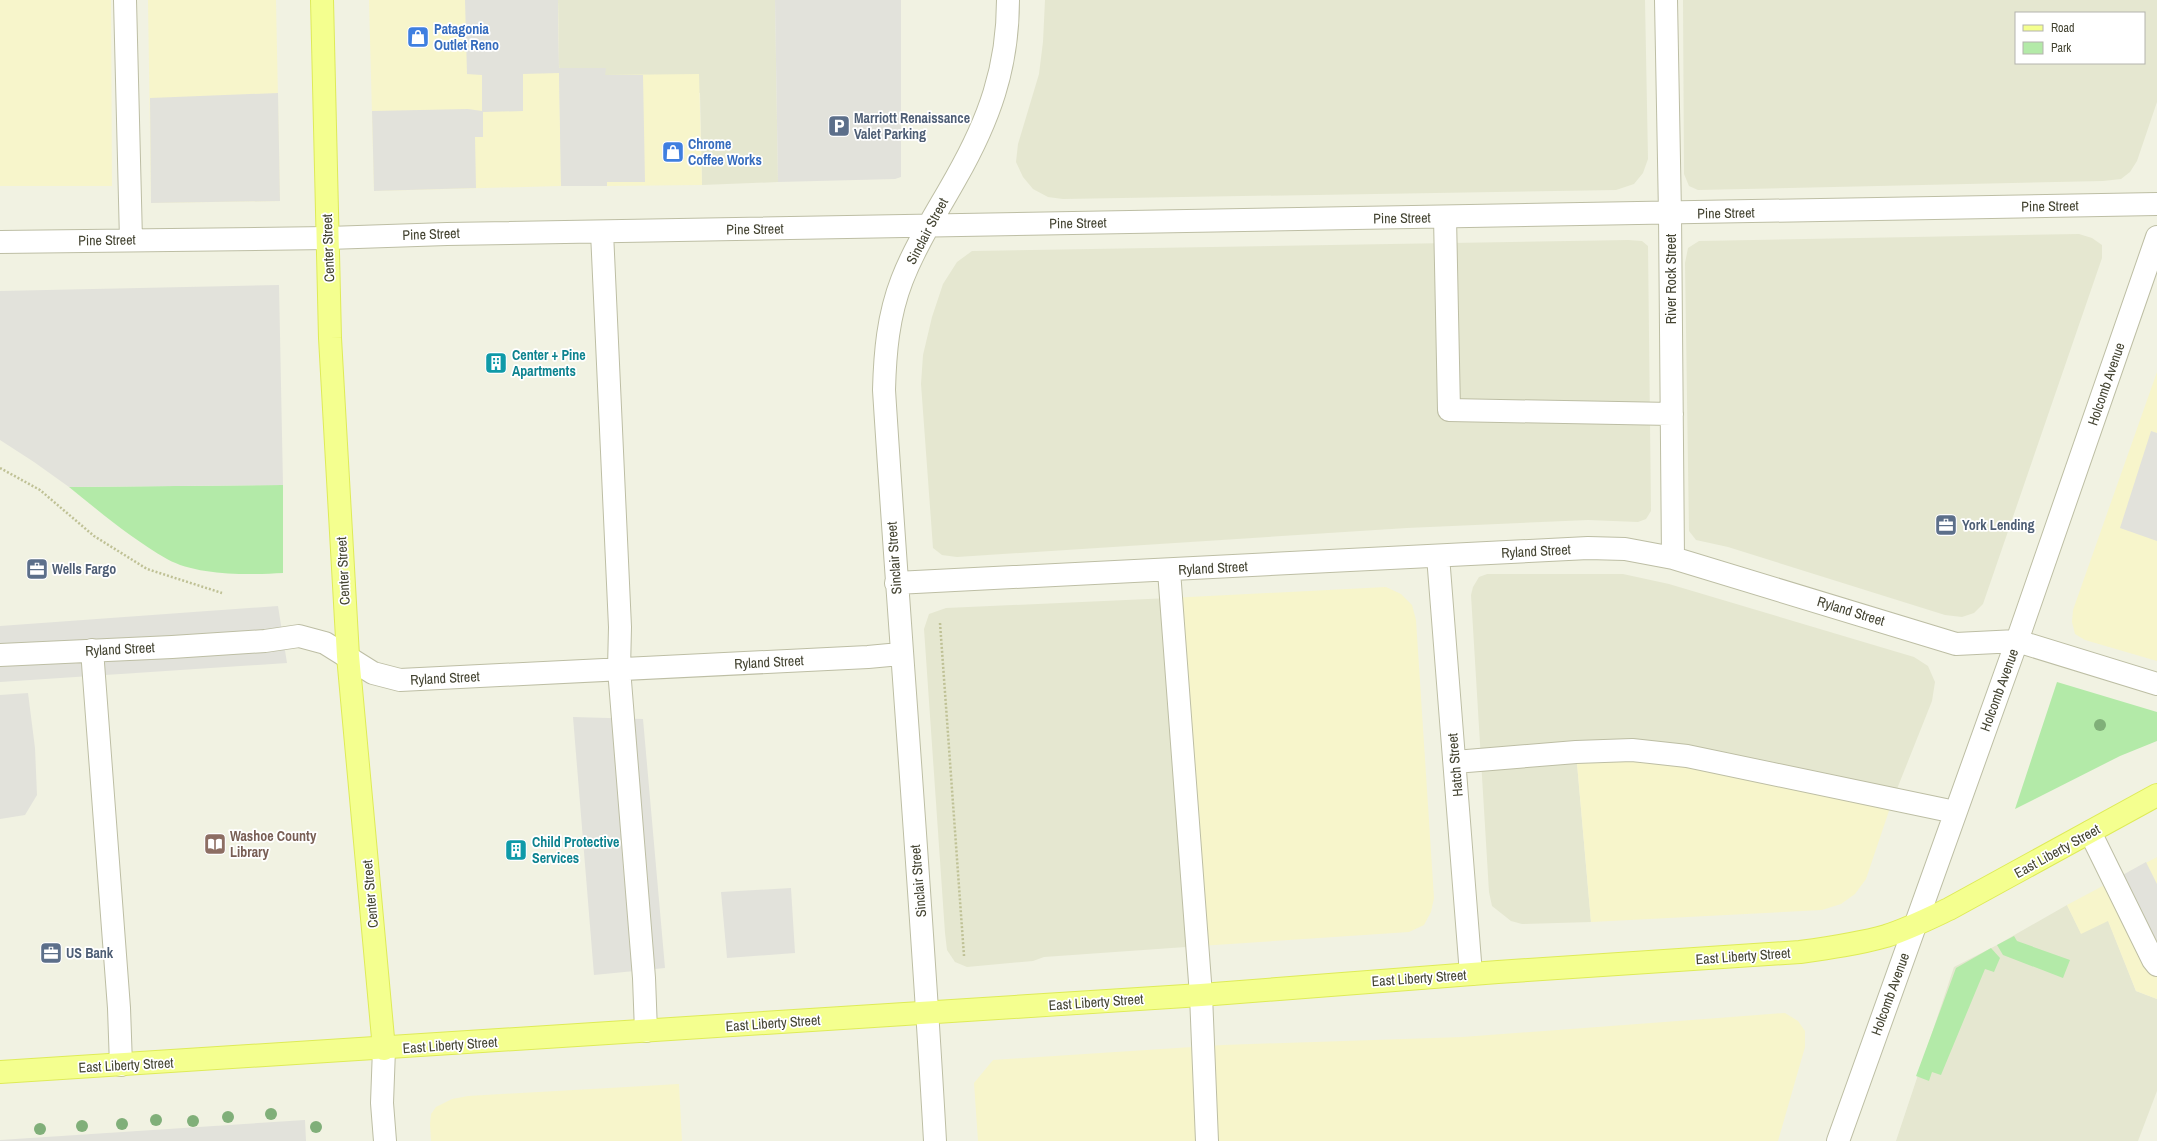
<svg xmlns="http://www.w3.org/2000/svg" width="2157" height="1141" font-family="'Archivo Narrow',sans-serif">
  <rect width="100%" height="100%" fill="#f1f2e2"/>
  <path fill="#e5e7d0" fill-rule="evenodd" d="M 558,0 L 775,0 L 778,182 L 702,185 L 700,93 L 605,75 L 607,186 L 561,186 Z
    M 1045,0 L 1645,0 L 1648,159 L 1643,173 L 1634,184 L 1616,190 L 1063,199 L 1048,197 L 1033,189 L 1023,177 L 1016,162 L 1018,144 L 1039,74 L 1043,42 Z
    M 1683,0 L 2157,0 L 2157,102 L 2137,161 L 2130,172 L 2121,179 L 2103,181 L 1698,190 L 1689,186 L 1684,174 ZM 2016,13 L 2144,13 L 2144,63 L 2016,63 Z
    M 2079,234 L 2092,238 L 2102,245 L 2102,258 L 1983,604 L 1974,613 L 1962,617 L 1945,615 L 1728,547 L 1696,540 L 1689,531 L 1685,263 L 1688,248 L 1699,241 Z
    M 1628,240 L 1642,241 L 1648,246 L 1651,511 L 1646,519 L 1638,522 L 1588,520 L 1407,528 L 957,557 L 942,555 L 933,548 L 921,384 L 923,355 L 932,317 L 943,284 L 957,262 L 972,251 Z
    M 1487,574 L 1623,574 L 1669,584 L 1914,657 L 1928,666 L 1935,682 L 1932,701 L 1893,799 L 1576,752 L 1591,922 L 1522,924 L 1511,921 L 1492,906 L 1489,892 L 1471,595 L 1473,587 L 1479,577 Z
    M 1170,598 L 1200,946 L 1044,957 L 1033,961 L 967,967 L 955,962 L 947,950 L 945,933 L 924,629 L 929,614 L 946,608 Z
    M 2067,905 L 2081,933 L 2108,920 L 2136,991 L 2157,999 L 2157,1091 L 2138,1141 L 1896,1141 L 1954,967 L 1997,945 Z"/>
  <path fill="#f7f5cb" d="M 0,0 L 111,0 L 112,186 L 0,186 Z
    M 148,0 L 276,0 L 280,201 L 151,203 Z
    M 369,0 L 558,0 L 561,186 L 374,191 Z
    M 699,74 L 702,185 L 607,186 L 605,75 Z
    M 2157,372 L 2157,661 L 2085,640 L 2075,634 L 2072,622 L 2073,610 Z
    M 1386,587 L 1401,594 L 1412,605 L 1416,620 L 1434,898 L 1431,912 L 1424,925 L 1409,932 L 1200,946 L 1170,598 Z
    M 1632,750 L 1893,799 L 1866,879 L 1855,894 L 1841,904 L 1822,910 L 1591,922 L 1576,752 Z
    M 2157,857 L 2157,999 L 2136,991 L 2108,921 L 2081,934 L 2067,905 Z
    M 1785,1013 L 1798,1021 L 1805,1031 L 1805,1047 L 1778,1141 L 978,1141 L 974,1083 L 993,1060 L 1223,1045 L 1462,1037 Z
    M 679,1084 L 682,1141 L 431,1141 L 430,1124 L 431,1114 L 436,1107 L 452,1099 L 468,1096 Z"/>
  <path fill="#b3eaa8" d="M 283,485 L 283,573 C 250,575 197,576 167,559 C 132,539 100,512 69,487 Z
    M 2057,682 L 2157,712 L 2157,741 L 2120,756 L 2015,809 Z
    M 2014,936 L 2017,941 L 2070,960 L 2063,978 L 2003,955 L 1997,945 Z
    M 1991,948 L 2000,958 L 1994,972 L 1985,969 L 1941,1075 L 1932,1072 L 1929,1081 L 1916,1076 L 1956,968 Z"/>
  <path fill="#e2e2db" d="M 465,0 L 558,0 L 559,68 L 606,68 L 605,75 L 643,75 L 645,182 L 607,182 L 607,186 L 561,186 L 559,73 L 523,74 L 523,111 L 483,112 L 483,137 L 475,137 L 476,188 L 374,191 L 372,111 L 468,109 L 482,111 L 482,75 L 467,74 Z
    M 775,0 L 901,0 L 901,177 L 895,179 L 778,182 Z
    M 278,93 L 280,201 L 151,203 L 150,98 Z
    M 279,285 L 283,485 L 69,487 L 34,462 L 0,440 L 0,291 Z
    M 2151,431 L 2157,433 L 2157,541 L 2120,528 Z
    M 278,606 L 287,663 L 0,682 L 0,626 Z
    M 28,693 L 35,748 L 37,795 L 25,815 L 0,819 L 0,695 Z
    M 573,717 L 643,719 L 665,968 L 594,975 Z
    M 2146,862 L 2157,884 L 2157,960 L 2119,877 Z
    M 791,888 L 795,953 L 727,958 L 721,892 Z
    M 305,1120 L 306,1141 L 0,1141 L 0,1140 Z"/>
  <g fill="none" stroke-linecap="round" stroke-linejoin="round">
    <g stroke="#bdbea4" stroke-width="24">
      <path id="minor" d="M 125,0 L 131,240
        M 1666,0 L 1670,214 L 1673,558
        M 1445,217 L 1449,410 L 1672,414
        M 602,232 L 620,627 L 619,669 L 644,978 L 646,1031
        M 0,242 L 328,238 L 447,234 L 2157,204
        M 1438,556 L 1471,974
        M 1169,571 L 1201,995 L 1207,1141
        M 896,583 L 1588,548 L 1625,549 L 1673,558 L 1956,644 L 2017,641 L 2157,684
        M 92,650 L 119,1008 L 121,1065
        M 0,655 L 172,647 L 265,641 L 299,636 L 325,643 L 373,673 L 400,680 L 868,657 L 900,654
        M 1455,762 L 1576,752 L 1632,750 L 1687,756 L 1955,812
        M 2090,832 L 2153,960 L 2157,965
        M 384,1049 L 382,1103 L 385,1141
        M 935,1141 C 921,891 900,641 884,390 C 885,353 888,316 902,280 C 916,244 937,212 956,178 C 989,120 1008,68 1008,0
        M 1838,1141 L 2017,641 L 2157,237"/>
    </g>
    <g stroke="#deeb58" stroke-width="24">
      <path id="major" d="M 322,0 L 330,338 L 348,656 L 384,1049
        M 0,1072 L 1201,995 L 1498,972 L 1800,952 C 1829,948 1858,944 1886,936 C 1908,929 1928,919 1949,909 L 2157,795"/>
    </g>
    <path stroke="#bfc195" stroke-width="2.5" stroke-dasharray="2 2" stroke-linecap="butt" d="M 0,468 L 40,490 L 94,536 L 147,569 L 222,593
      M 940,623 L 964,956"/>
    <use href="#minor" stroke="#fff" stroke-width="22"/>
    <use href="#major" stroke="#f4ff8f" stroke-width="22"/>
  </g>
  <g fill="#80af79">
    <circle cx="2100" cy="725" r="6"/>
    <circle cx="271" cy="1114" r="6"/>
    <circle cx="228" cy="1117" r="6"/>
    <circle cx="156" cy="1120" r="6"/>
    <circle cx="193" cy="1121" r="6"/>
    <circle cx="122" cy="1124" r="6"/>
    <circle cx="82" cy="1126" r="6"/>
    <circle cx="316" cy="1127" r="6"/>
    <circle cx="40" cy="1129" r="6"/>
  </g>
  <defs>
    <g id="shop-square" transform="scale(1.15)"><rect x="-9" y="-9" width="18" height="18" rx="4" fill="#3f7fe0" stroke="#fff"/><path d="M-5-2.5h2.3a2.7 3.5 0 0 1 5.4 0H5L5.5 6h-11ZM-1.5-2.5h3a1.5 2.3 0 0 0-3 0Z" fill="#fff"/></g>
    <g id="parking-square" transform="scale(1.15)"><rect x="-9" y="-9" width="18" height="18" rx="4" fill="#5c6f8a" stroke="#fff"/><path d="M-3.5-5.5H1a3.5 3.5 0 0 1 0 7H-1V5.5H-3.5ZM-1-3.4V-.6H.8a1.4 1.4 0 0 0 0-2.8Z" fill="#fff"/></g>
    <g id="building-square" transform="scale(1.15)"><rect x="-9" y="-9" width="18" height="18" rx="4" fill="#0f9aa8" stroke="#fff"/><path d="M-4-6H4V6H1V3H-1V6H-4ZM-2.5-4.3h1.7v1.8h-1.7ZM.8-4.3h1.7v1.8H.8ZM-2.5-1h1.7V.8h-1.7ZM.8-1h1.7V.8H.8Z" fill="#fff"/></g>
    <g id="office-square" transform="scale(1.15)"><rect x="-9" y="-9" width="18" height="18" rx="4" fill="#5c6f8a" stroke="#fff"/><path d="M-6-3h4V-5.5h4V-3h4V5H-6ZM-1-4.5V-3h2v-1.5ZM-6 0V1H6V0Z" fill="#fff"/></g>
    <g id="library-square" transform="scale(1.15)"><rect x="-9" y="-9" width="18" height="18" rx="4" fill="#8d6e63" stroke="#fff"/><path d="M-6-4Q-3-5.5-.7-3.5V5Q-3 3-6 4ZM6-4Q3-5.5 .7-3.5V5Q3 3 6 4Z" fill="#fff"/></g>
  </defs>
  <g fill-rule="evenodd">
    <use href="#shop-square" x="418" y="37"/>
    <use href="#parking-square" x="839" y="126"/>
    <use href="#shop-square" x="673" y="152"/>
    <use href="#building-square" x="496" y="363"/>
    <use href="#office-square" x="1946" y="525"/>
    <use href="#office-square" x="37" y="569"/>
    <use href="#library-square" x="215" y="844"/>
    <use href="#building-square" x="516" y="850"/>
    <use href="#office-square" x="51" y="953"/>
  </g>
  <g text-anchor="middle" stroke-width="3.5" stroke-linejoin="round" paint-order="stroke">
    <g font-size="14" font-weight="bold" fill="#366cbe" stroke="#fff" text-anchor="start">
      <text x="434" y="34">Patagonia<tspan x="434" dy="16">Outlet Reno</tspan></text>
      <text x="688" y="149">Chrome<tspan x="688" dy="16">Coffee Works</tspan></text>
    </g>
    <g font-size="14" font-weight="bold" fill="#4e5e75" stroke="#fff" text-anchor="start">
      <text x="854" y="123">Marriott Renaissance<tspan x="854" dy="16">Valet Parking</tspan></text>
      <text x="1962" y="530">York Lending</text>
      <text x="52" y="574">Wells Fargo</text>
      <text x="66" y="958">US Bank</text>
    </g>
    <g font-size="14" fill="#444432" stroke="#fff">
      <text transform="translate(2050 206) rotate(-1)" y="5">Pine Street</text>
      <text transform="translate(1726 213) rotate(-1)" y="5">Pine Street</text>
      <text transform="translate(1402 218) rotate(-1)" y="5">Pine Street</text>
      <text transform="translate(1078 223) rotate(-1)" y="5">Pine Street</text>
      <text transform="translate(755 229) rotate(-1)" y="5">Pine Street</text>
      <text transform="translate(927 231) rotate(-62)" y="5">Sinclair Street</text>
      <text transform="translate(431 234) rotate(-2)" y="5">Pine Street</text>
      <text transform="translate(107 240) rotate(-1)" y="5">Pine Street</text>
      <text transform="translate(328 248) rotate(-92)" y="5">Center Street</text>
      <text transform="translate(1671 279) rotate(-90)" y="5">River Rock Street</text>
      <text transform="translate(2106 384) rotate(-71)" y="5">Holcomb Avenue</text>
      <text transform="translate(1536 551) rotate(-3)" y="5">Ryland Street</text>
      <text transform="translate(894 558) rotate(-94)" y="5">Sinclair Street</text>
      <text transform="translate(1213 568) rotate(-3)" y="5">Ryland Street</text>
      <text transform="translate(343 571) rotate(-93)" y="5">Center Street</text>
      <text transform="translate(1851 611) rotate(17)" y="5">Ryland Street</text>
      <text transform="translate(120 649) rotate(-3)" y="5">Ryland Street</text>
      <text transform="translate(769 662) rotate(-3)" y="5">Ryland Street</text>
      <text transform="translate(445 678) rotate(-3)" y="5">Ryland Street</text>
      <text transform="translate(1999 690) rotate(-70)" y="5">Holcomb Avenue</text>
      <text transform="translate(1455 765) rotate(-95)" y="5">Hatch Street</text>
      <text transform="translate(2057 851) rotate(-29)" y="5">East Liberty Street</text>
      <text transform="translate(918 881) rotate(-95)" y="5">Sinclair Street</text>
      <text transform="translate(370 894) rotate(-95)" y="5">Center Street</text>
      <text transform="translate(1743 956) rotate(-4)" y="5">East Liberty Street</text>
      <text transform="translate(1419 978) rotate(-4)" y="5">East Liberty Street</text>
      <text transform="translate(1890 994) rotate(-70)" y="5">Holcomb Avenue</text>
      <text transform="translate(1096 1002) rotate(-4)" y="5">East Liberty Street</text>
      <text transform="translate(773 1023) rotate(-4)" y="5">East Liberty Street</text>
      <text transform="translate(450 1045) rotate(-4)" y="5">East Liberty Street</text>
      <text transform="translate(126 1065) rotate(-3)" y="5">East Liberty Street</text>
    </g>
    <g font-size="14" font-weight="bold" fill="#0d838f" stroke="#fff" text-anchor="start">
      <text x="512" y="360">Center + Pine<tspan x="512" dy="16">Apartments</tspan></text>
      <text x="532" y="847">Child Protective<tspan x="532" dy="16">Services</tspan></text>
    </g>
    <g font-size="14" font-weight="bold" fill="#785e54" stroke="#fff" text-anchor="start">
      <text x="230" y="841">Washoe County<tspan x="230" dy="16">Library</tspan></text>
    </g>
  </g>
  <rect x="2015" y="12" width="130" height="52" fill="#ffffff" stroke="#b4b4ad"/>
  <rect x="2023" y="25" width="20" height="6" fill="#f4ff8f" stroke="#b4b4ad"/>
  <text x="2051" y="32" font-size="12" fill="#444432">Road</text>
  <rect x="2023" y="42" width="20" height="12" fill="#b3eaa8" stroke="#b4b4ad"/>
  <text x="2051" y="52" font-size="12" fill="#444432">Park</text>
</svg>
